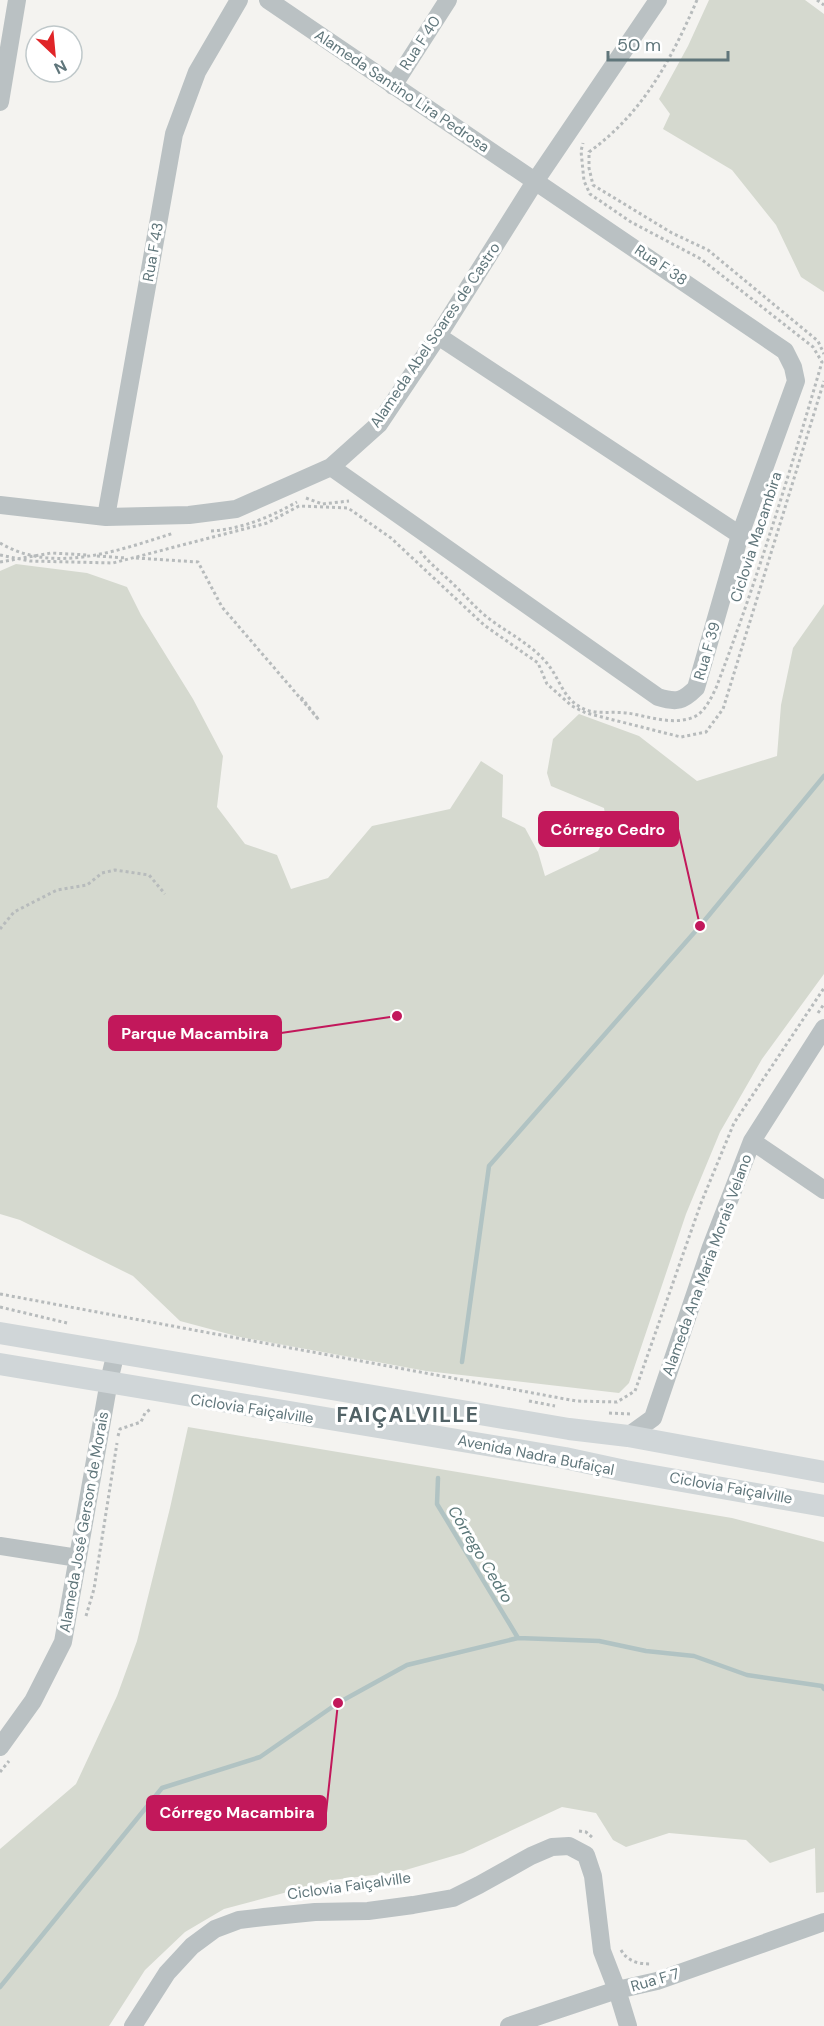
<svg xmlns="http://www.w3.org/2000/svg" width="824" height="2026" font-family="'DM Sans',sans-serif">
  <rect width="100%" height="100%" fill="#f4f3f0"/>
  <path fill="#d5d9cf" d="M 709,0 L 805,0 L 824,14 L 824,292 L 801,277 L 776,225 L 732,170 L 663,129 L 670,114 L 659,99 L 688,46 Z
    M 16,564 L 87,573 L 127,587 L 141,615 L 193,699 L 223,756 L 217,807 L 245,844 L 277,855 L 291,889 L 328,878 L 372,826 L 450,809 L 481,761 L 503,775 L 502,817 L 525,828 L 538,852 L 545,876 L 598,851 L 608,831 L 604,808 L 551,786 L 547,773 L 553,739 L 579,714 L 639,736 L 697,781 L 777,756 L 781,705 L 793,648 L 824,604 L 824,974 L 762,1059 L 720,1132 L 686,1214 L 629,1383 L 619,1393 L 426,1371 L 240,1337 L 180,1321 L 133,1276 L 20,1220 L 0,1214 L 0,571 Z
    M 188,1427 L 732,1518 L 824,1542 L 824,1892 L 816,1893 L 815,1848 L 770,1863 L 746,1840 L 669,1833 L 626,1847 L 613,1840 L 596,1813 L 562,1807 L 463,1853 L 399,1872 L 332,1880 L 224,1909 L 185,1932 L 145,1970 L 109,2026 L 0,2026 L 0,1849 L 76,1784 L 117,1696 L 137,1641 L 170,1508 Z"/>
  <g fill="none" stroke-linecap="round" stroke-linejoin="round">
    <path stroke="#b1c3c3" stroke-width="4.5" d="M 462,1362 L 489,1166 L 700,926 L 824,776
      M 438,1478 L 437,1504 L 518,1638
      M 0,1987 L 162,1788 L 260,1757 L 338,1703 L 407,1665 L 518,1638 L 599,1641 L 646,1651 L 694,1656 L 747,1675 L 822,1686 L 824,1689"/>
    <path stroke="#b7bbbc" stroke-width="3" stroke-dasharray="3 3" stroke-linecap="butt" d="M 697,0 C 671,60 643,113 589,152 L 589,168 L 593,185 L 672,233 L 708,250 L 818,341 L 824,354
      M 817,0 L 824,5
      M 306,498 L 322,504 L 349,501
      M 211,531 C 242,529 270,517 297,502
      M 0,543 C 54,575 120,550 174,533
      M 420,551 C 429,563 441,572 452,583 C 462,592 471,603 481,612 C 501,630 528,641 546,662 C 560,678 562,698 582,708 C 595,715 612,711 627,713 C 648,716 673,726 694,717 C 705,712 711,698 716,688 C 757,581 790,472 822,362 L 813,347 L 701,259 L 631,222 L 590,194 L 584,181 L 581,151 L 583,143
      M 0,555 L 30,561 L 113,563 L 267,523 L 299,506 L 348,508 L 391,538 L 484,625 L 538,663 L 547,684 L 572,706 L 586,713 L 681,737 L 706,732 L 723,709 L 824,381
      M 97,556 L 126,558
      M 136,558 L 198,562 L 222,607 L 319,720 L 301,697
      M 0,562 L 51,553 L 87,555
      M 0,929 L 14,912 L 57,890 L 87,885 L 102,873 L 115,870 L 149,875 L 165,894
      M 818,1013 L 824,1004
      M 0,1294 L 576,1401 L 617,1402 L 635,1391 L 701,1203 L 734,1123 L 824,988
      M 0,1307 L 67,1323
      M 529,1401 L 555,1406
      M 609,1413 L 630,1414
      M 118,1436 L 120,1429 L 141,1422 L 145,1413 L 152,1408
      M 86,1616 L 94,1589 L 117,1443
      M 0,1772 L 9,1761
      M 579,1831 L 586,1832 L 594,1839
      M 621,1950 C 628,1962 639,1964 651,1964"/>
    <path stroke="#bac1c3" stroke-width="18" d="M 268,0 L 785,351 L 793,367 L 796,381 L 740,535
      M 393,86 L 448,0
      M 0,102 L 17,0
      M 331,467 L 658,697 C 677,703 683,701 696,688 L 740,535 L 438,336
      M 0,505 L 106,517 L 189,515 L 236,509 L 331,467 L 379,424 L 438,336 L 536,180 L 658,0
      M 106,517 L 174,134 L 197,72 L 239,0
      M 752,1141 L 824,1190
      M 628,1436 L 653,1418 L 711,1247 L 752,1141 L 824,1028
      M 0,1546 L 78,1558
      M 0,1747 L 33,1701 L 63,1642 L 109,1381 L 116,1352
      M 133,2026 L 167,1973 L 192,1946 L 215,1929 L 239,1920 L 264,1917 L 315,1912 L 368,1911 L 413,1905 L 453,1898 L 479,1885 L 531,1856 L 552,1847 L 569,1846 L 586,1855 L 593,1876 L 602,1951 L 617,1990 L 628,2026
      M 509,2026 L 617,1990 L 657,1981 L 824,1922"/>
    <path stroke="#d0d6d8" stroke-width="22" d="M 0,1333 L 569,1429 L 628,1436 L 824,1472
      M 0,1364 L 565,1458 L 625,1471 L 824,1506"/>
  </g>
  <g text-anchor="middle" stroke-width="6" stroke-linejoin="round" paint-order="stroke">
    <g font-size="15" fill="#60767b" stroke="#fff">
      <text transform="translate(420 43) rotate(-57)" y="5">Rua F 40</text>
      <text transform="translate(402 91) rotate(34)" y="5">Alameda Santino Lira Pedrosa</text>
      <text transform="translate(153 252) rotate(-80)" y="5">Rua F 43</text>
      <text transform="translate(661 265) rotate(34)" y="5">Rua F 38</text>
      <text transform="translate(435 335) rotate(-56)" y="5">Alameda Abel Soares de Castro</text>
      <text transform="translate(756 537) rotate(-72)" y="5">Ciclovia Macambira</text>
      <text transform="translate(707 651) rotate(-74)" y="5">Rua F 39</text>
      <text transform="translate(707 1265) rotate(-70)" y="5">Alameda Ana Maria Morais Velano</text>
      <text transform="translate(252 1409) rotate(9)" y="5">Ciclovia Faiçalville</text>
      <text transform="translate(536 1455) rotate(11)" y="5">Avenida Nadra Bufaiçal</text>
      <text transform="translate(731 1488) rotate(10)" y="5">Ciclovia Faiçalville</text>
      <text transform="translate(84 1522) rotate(-80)" y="5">Alameda José Gerson de Morais</text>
      <text transform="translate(349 1886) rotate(-8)" y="5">Ciclovia Faiçalville</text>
      <text transform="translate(655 1980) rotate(-16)" y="5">Rua F 7</text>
    </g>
    <g font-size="16" font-style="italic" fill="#5a7778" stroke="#fff">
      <text transform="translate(481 1554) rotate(59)" y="6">Córrego Cedro</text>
    </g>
    <g font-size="21" font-weight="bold" letter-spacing="1.5" fill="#516266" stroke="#fff">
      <text x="408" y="1422">FAIÇALVILLE</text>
    </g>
  </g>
  <path fill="none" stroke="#c2185b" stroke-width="2" d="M700 926L678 829M397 1016L281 1033M338 1703L326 1813"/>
  <g fill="#c2185b" stroke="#fff" stroke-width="2">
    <circle cx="700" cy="926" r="6"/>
    <circle cx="397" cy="1016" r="6"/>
    <circle cx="338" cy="1703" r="6"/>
  </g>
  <g fill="#c2185b" stroke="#c2185b" stroke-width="2">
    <rect x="539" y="812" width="139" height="34" rx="6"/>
    <rect x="109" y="1016" width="172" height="34" rx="6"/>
    <rect x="147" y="1796" width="179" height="34" rx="6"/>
  </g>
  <g font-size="16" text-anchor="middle" font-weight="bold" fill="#fff">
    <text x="608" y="835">Córrego Cedro</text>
    <text x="195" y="1039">Parque Macambira</text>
    <text x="237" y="1818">Córrego Macambira</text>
  </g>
  <g transform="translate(54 54) rotate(154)"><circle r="28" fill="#ffffff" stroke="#bfc8ca" stroke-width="1.5"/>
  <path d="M0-4.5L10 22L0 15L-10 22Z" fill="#e02528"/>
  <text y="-9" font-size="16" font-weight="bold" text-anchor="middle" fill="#60767b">N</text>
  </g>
  <path d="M608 51v9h120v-9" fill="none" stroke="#60767b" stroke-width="3"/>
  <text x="617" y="51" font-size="18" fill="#60767b" stroke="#ffffff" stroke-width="4.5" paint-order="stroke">50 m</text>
</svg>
